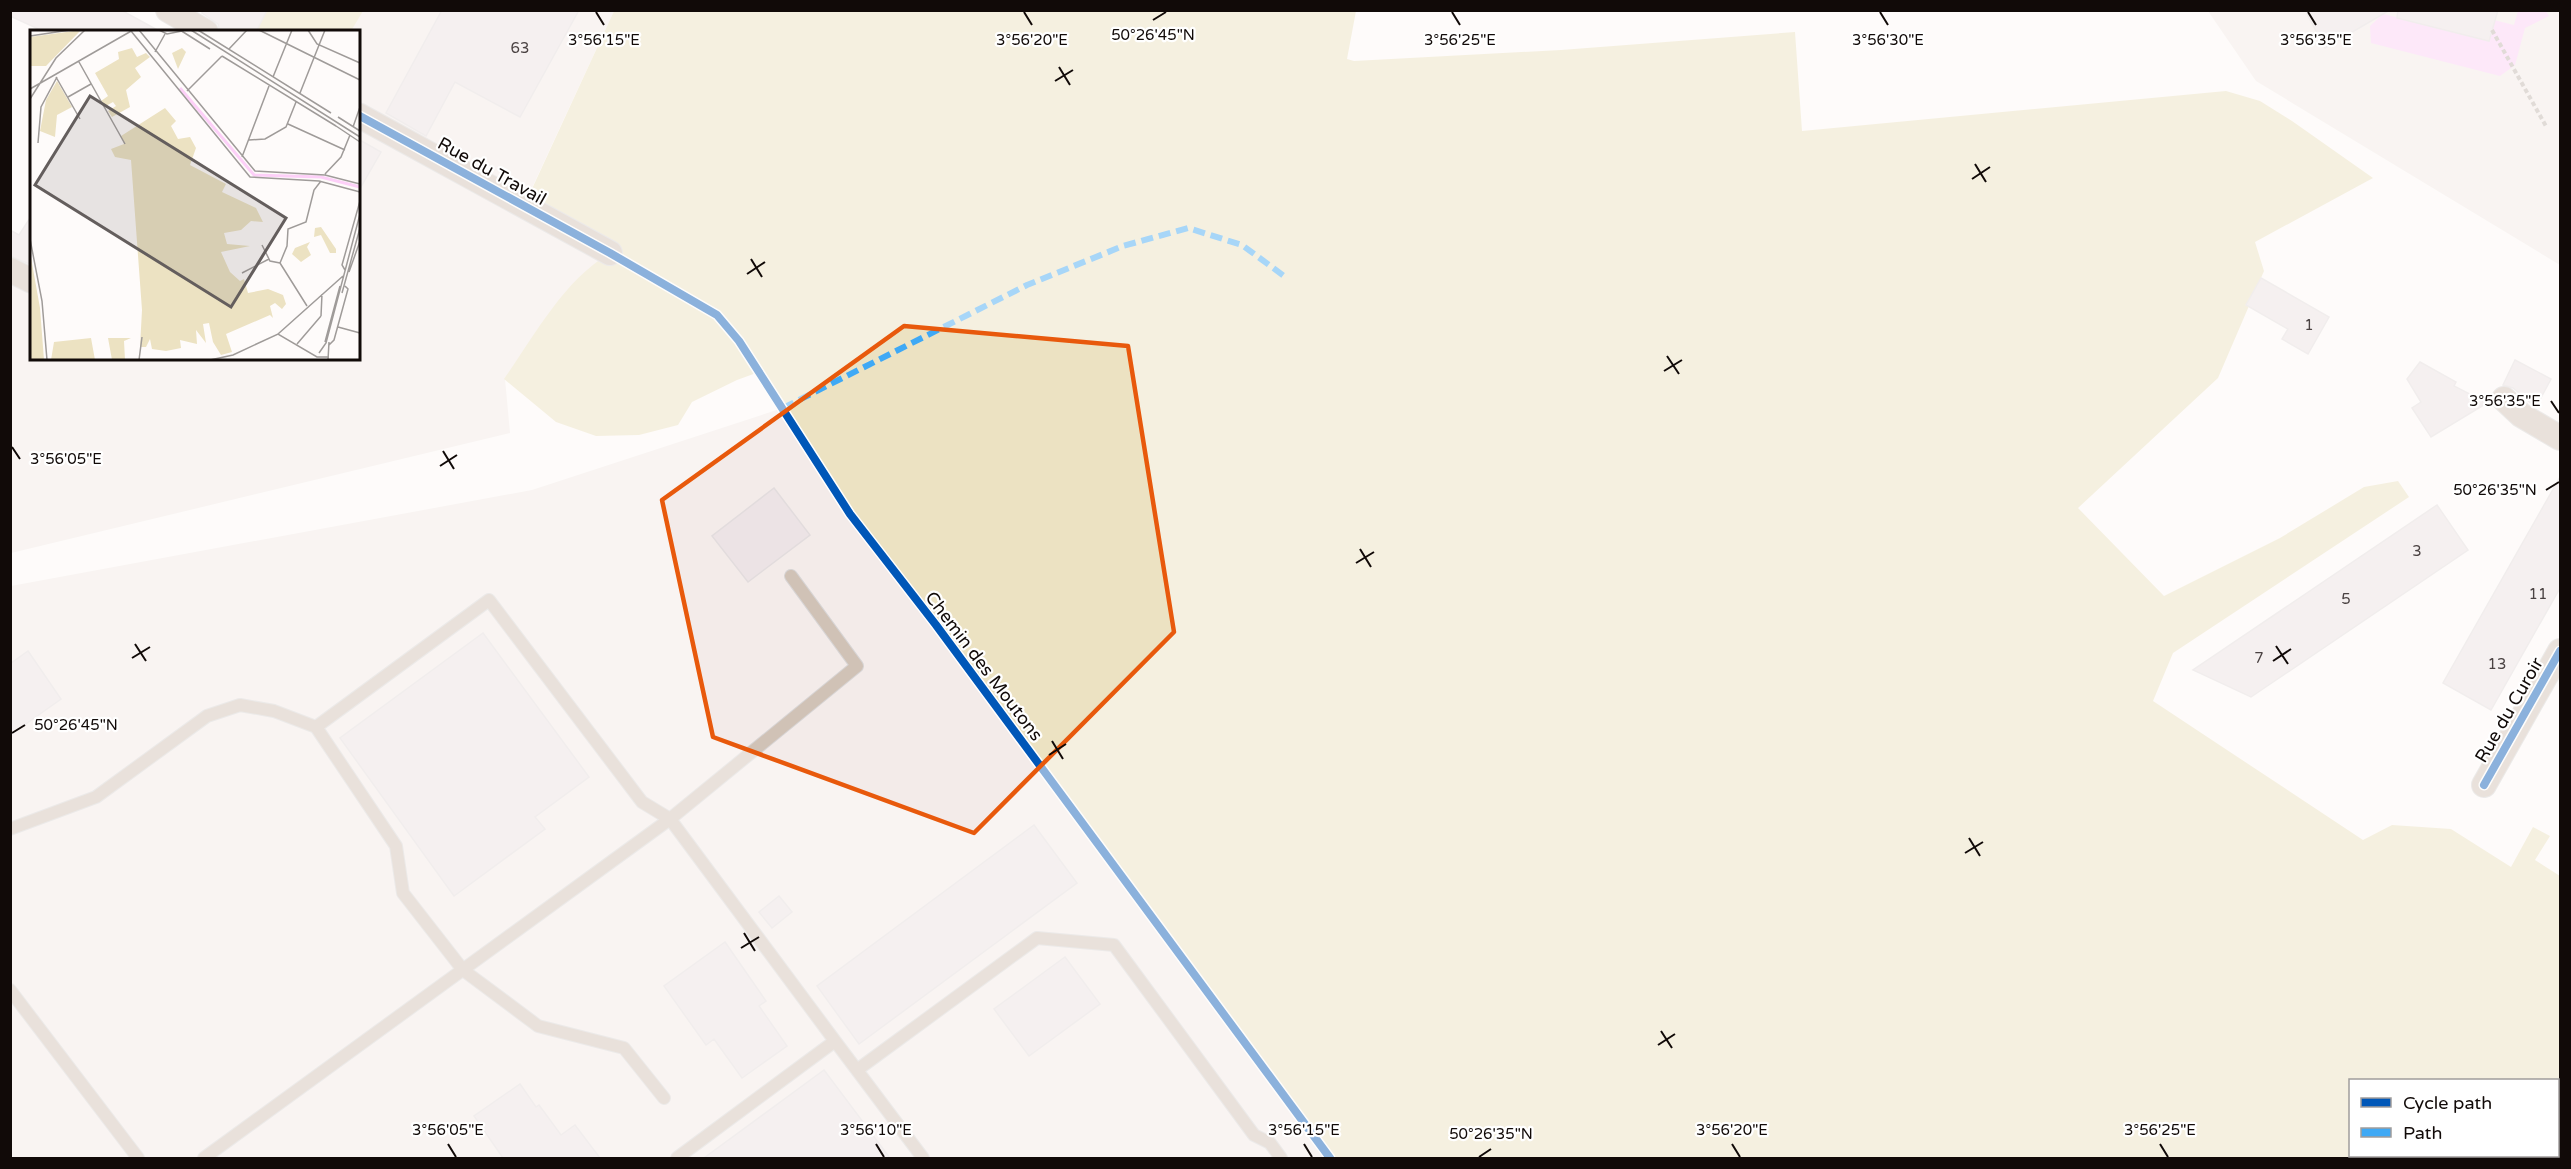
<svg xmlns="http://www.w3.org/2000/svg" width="2571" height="1169" font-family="'Varela Round',sans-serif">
  <rect width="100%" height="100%" fill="#fefbfa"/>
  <path fill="#f3ebe9" d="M 267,11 L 614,11 L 524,205 L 610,253 L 505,379 L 510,433 L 11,553 L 10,284 L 31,295 L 32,358 L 358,358 L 358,32 L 256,31 Z
    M 2208,11 L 2560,11 L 2560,265 L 2256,81 Z
    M 783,408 L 850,514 L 1330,1158 L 11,1158 L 11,586 L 532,490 Z"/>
  <path fill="#ece2c2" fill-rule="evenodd" d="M 267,11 L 363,11 L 351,31 L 256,32 Z
    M 614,11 L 1356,11 L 1347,59 L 1354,61 L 1561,50 L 1795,32 L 1802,131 L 2226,91 L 2260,101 L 2292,121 L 2373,178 L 2255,242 L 2264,271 L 2218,378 L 2078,508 L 2164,596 L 2280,538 L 2364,487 L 2398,481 L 2409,497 L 2173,653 L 2153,701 L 2363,840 L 2392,825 L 2451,829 L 2511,867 L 2533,827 L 2550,836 L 2535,860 L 2560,876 L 2560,1158 L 1330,1158 L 850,514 L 759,372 L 737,380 L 692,402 L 678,425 L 639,435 L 596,436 L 556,422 L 504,379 C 535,335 563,281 610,253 L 524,206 ZM 2350,1080 L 2558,1080 L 2558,1156 L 2350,1156 Z"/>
  <path fill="#fdd0f8" d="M 2518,11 L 2546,11 L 2549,16 L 2525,28 L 2515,65 L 2500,76 L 2371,43 L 2370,26 L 2383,14 L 2489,40 L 2494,20 L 2514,25 Z"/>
  <path fill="#ece3e5" stroke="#e2dcdd" stroke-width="1.5" d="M 10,10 L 121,10 L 161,32 L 45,32 L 10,16 Z
    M 203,10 L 267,10 L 256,32 L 220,32 L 218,24 L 202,13 Z
    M 442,10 L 579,10 L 520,117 L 455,82 L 426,136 L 386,113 Z
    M 2305,10 L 2390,10 L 2325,48 Z
    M 2398,10 L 2498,10 L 2489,41 L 2397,18 Z
    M 358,139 L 381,152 L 358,192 Z
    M 32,215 L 32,265 L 10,256 L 10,230 L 19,235 Z
    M 2261,278 L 2329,317 L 2308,354 L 2282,339 L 2288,329 L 2246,305 Z
    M 2515,360 L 2551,379 L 2536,407 L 2513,388 L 2503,385 Z
    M 2420,362 L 2456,382 L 2454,386 L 2487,403 L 2431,437 L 2412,408 L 2421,402 L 2407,379 Z
    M 2560,477 L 2560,588 L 2491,710 L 2443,683 Z
    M 774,488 L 810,535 L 748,582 L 712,536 Z
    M 2437,505 L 2468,550 L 2251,697 L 2193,670 Z
    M 483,633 L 589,777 L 535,817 L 545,829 L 454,896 L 340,738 Z
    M 28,651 L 61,699 L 10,735 L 10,664 Z
    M 1034,825 L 1077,883 L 859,1044 L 817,986 Z
    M 779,896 L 792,912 L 772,928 L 759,912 Z
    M 725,942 L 766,1001 L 759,1006 L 787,1046 L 742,1078 L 714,1039 L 706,1045 L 664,986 Z
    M 1065,957 L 1100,1004 L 1029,1056 L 994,1009 Z
    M 824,1070 L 890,1158 L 704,1158 Z
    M 520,1084 L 536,1107 L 539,1105 L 561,1135 L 575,1125 L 600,1158 L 503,1158 L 474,1116 Z"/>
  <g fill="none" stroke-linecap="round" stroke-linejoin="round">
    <g stroke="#d7d4d4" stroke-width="14">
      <path id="lane" d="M 316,727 L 396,846 L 403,893 L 463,970 L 538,1026 L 624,1048 L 664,1098
        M 10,829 L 96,797 L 207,716 L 240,705 L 274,711 L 316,727 L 489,600 L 642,802 L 670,819 L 835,1041 L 677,1158
        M 10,990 L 138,1158
        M 835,1041 L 923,1158
        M 857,1070 L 1037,938 L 1114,945 L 1254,1135 L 1270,1143 L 1281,1158
        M 204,1158 L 670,819 L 857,666 L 791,576"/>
    </g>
    <g stroke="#d7d4d4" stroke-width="26">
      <path id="street" d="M 168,10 L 206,32
        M 358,115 L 610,253
        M 10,270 L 32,281
        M 2504,399 L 2521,415 L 2560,438
        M 2484,785 L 2560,651"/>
    </g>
    <path stroke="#beb4ae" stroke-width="4" stroke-dasharray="4.5 3" stroke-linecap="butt" d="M 2492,30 L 2547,128"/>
    <use href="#lane" stroke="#d0c2b6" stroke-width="12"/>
    <use href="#street" stroke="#d0c2b6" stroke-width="24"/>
    <path stroke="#3fa9f5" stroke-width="6" stroke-dasharray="12 6" stroke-linecap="butt" d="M 783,408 L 1027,285 L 1123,246 L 1188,228 L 1242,245 L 1284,276"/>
    <g stroke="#fff" stroke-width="11">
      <path id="cycleway" d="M 358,115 L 610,253 L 717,315 L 739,341 L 850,514 L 936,625 L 1330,1158
        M 2484,785 L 2560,651"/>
    </g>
    <use href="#cycleway" stroke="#0057b8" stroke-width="8"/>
  </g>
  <path d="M0 0H2571V1169H0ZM 904,326 L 1128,346 L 1174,632 L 974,833 L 713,737 L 662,500 Z" fill="#fefbfa" fill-opacity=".55" fill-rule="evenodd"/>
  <path fill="none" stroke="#e8590c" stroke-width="4.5" stroke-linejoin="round" d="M 904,326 L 1128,346 L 1174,632 L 974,833 L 713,737 L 662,500 Z"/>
  <path fill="none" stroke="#110a08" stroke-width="2" d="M 596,12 L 604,25M 1024,12 L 1032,25M 1452,12 L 1460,25M 1880,12 L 1888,25M 2308,12 L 2316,25M 1153,20 L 1166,12M 1059,67 L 1070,85M 1055,81 L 1073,70M 1975,164 L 1986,182M 1972,179 L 1990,167M 751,259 L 762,277M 747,274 L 765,262M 1667,356 L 1679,374M 1664,371 L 1682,360M 2551,401 L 2559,413M 12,447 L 20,459M 443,451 L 454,469M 440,466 L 457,455M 2546,490 L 2559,482M 1360,549 L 1371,567M 1356,563 L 1374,552M 135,644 L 146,661M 2276,646 L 2288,664M 132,658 L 150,647M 2273,661 L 2291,649M 12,733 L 25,725M 1052,741 L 1063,759M 1049,755 L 1066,744M 1969,838 L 1980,856M 1965,853 L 1983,842M 744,933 L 755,951M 741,948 L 759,937M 1661,1031 L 1672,1048M 1658,1045 L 1675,1034M 448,1144 L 456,1157M 876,1144 L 884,1157M 1304,1144 L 1312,1157M 1732,1144 L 1740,1157M 2160,1144 L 2168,1157M 1479,1157 L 1491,1149"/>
  <g text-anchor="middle" stroke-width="4.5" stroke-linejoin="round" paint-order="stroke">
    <g font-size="15" fill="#4a4242">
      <text x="520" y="53">63</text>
      <text x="2309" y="330">1</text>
      <text x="2417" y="556">3</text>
      <text x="2538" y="599">11</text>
      <text x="2346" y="604">5</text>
      <text x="2259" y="663">7</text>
      <text x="2497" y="669">13</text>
    </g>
    <g font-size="18" fill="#110a08" stroke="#fff">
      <text transform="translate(492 171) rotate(29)" y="6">Rue du Travail</text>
      <text transform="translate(984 666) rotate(53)" y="6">Chemin des Moutons</text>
      <text transform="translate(2509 710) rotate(-60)" y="6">Rue du Curoir</text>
    </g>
  </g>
  <g transform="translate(30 30)">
    <rect width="330" height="330" fill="#fefbfa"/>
    <path d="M 51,0 L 16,36 L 0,36 L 0,7 ZM 102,18 L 107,27 L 116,23 L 120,27 L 105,38 L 111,47 L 96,60 L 100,77 L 82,87 L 78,81 L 86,76 L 83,72 L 74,77 L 71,71 L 78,66 L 65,43 L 89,29 L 88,22 ZM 152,18 L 156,22 L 148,39 L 142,23 ZM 27,51 L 42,77 L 27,85 L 25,107 L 10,101 L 16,70 ZM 135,78 L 146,91 L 141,96 L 148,109 L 160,107 L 166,118 L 160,135 L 196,154 L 192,162 L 226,178 L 233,192 L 221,191 L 211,200 L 194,203 L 197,214 L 220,216 L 191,222 L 200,242 L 210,251 L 214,249 L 218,263 L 238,259 L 253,265 L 256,274 L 252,279 L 245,273 L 240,276 L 243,288 L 240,285 L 196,304 L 202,322 L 191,325 L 183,312 L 179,293 L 173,294 L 176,313 L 166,300 L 167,314 L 150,310 L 151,318 L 136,321 L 122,319 L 120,309 L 116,317 L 110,317 L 112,280 L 101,130 L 85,127 L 81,119 L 94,114 L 91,106 ZM 291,197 L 306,219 L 306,223 L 300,223 L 291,205 L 284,207 L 285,198 ZM 280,212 L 277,217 L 281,225 L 271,232 L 262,224 L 265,218 ZM 0,222 L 10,278 L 14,330 L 0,330 ZM 61,308 L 65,330 L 21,330 L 24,312 ZM 78,308 L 101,308 L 94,311 L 95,330 L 82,330 Z" fill="#ece2c2"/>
    <path fill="none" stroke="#fdd0f8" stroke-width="3" d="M 150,58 L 224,145 L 291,147 L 330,157"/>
    <path fill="none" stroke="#9f9b99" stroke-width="1.5" d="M 109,0 L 225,141 L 295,145 L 330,154M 129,0 L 137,4 L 152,1M 150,0 L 180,19M 161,0 L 330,107M 168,0 L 301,83M 229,0 L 330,50M 278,0 L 287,14 L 330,33M 101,1 L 220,147 L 289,151 L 330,162M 0,6 L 40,0M 199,19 L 217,0M 125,22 L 135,4M 192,26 L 306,96M 49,32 L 95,114M 26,47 L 50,89M 243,47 L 262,0M 0,59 L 103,0M 157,61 L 192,26M 270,63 L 295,0M 38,67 L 61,54M 0,69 L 26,28 L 55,0M 308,87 L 330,101M 258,94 L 315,120M 306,96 L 330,112M 323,97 L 330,77M 219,110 L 235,109 L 256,97 L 266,72M 8,113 L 11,77 L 27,47M 212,127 L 239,56M 295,144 L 311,127 L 320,105M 0,209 L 12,271 L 17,330M 232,215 L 240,231 L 250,233M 250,233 L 257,216 L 258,199 L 276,192 L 284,160 L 291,151M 250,233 L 277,276M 315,240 L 312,235 L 330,171M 319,242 L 330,211M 212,243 L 239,229M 312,263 L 330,198M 291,286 L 292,264M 308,297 L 330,303M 248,304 L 313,246M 295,312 L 310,256M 267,314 L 291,286M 299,315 L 304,310 L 318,259 L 315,256M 289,323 L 296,313 L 330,184M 109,330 L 112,307M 180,330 L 203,325 L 248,304 L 287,327 L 299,327M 298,330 L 299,312"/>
    <path fill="#645e5d" fill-opacity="0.15" stroke="#645e5d" stroke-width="3" d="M 60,66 L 256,188 L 201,277 L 5,155 Z"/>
    <rect width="330" height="330" fill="none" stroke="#110a08" stroke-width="3"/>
  </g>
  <g font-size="15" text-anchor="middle" fill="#110a08" stroke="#fff" stroke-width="4.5" stroke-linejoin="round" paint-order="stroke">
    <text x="1153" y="40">50°26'45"N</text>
    <text x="604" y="45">3°56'15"E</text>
    <text x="1032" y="45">3°56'20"E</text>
    <text x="1460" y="45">3°56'25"E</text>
    <text x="1888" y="45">3°56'30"E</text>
    <text x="2316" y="45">3°56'35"E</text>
    <text x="2505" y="406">3°56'35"E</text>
    <text x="66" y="464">3°56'05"E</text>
    <text x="2495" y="495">50°26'35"N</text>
    <text x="76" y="730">50°26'45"N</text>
    <text x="448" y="1135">3°56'05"E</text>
    <text x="876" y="1135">3°56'10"E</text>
    <text x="1304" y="1135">3°56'15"E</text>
    <text x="1732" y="1135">3°56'20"E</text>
    <text x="2160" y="1135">3°56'25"E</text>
    <text x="1491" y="1139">50°26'35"N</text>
  </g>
  <rect width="2571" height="1169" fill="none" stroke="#110a08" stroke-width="24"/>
  <rect x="2349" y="1079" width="210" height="78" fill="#ffffff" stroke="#a09d9c" stroke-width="1.5"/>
  <rect x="2361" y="1098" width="30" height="9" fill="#0057b8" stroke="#a09d9c" stroke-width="1.5"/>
  <text x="2403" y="1109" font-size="18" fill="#110a08">Cycle path</text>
  <rect x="2361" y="1128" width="30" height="9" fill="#3fa9f5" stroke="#a09d9c" stroke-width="1.5"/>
  <text x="2403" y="1139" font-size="18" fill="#110a08">Path</text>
</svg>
